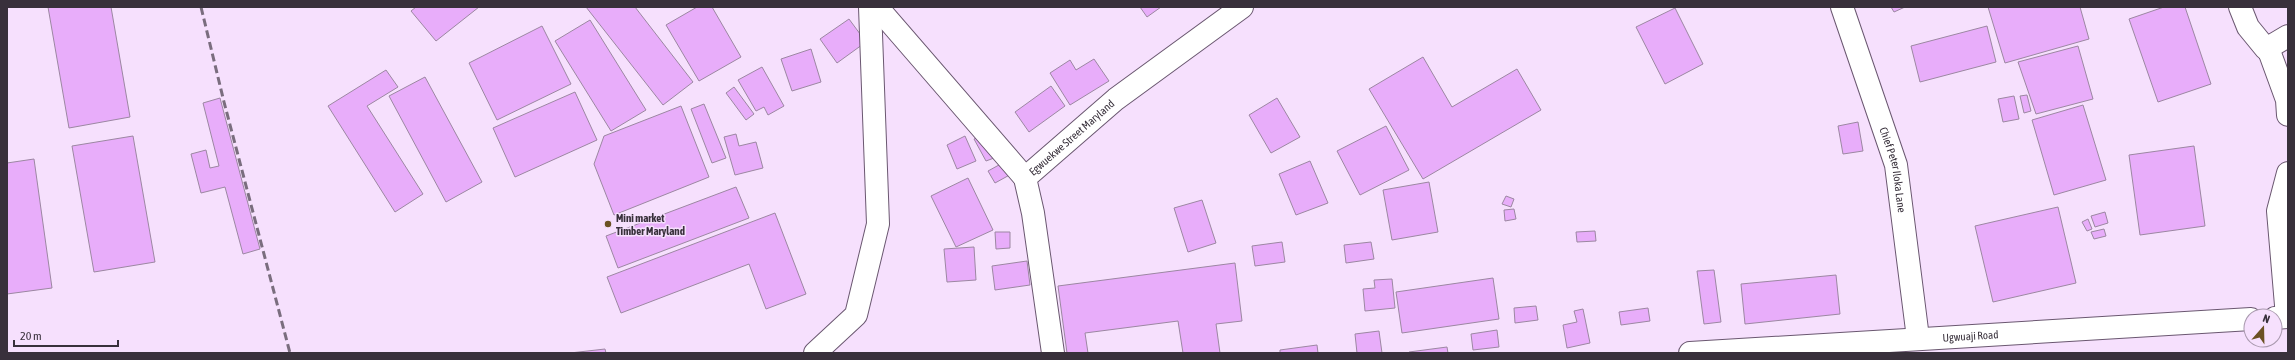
<svg xmlns="http://www.w3.org/2000/svg" width="2295" height="360" font-family="'Asap Condensed',sans-serif">
  <rect width="100%" height="100%" fill="#f6e0fd"/>
  <path fill="#e8adfa" stroke="#9c87a2" d="M 48,7 L 111,7 L 130,117 L 69,128 Z
    M 416,7 L 479,7 L 436,41 L 411,11 Z
    M 586,7 L 635,7 L 693,82 L 663,105 Z
    M 697,7 L 712,7 L 741,57 L 699,81 L 666,25 Z
    M 1140,7 L 1161,7 L 1147,17 Z
    M 1891,7 L 1905,7 L 1894,12 Z
    M 1988,7 L 2080,7 L 2089,39 L 2005,63 Z
    M 2164,7 L 2185,7 L 2211,84 L 2158,102 L 2129,19 Z
    M 1675,8 L 1703,64 L 1665,84 L 1636,27 Z
    M 849,19 L 866,42 L 837,63 L 820,39 Z
    M 590,20 L 646,110 L 611,131 L 555,41 Z
    M 542,26 L 571,84 L 497,120 L 469,63 Z
    M 1987,26 L 1996,62 L 1920,82 L 1911,46 Z
    M 2078,46 L 2093,99 L 2036,114 L 2018,62 Z
    M 811,49 L 821,82 L 792,91 L 781,59 Z
    M 1423,57 L 1452,107 L 1517,69 L 1541,110 L 1423,179 L 1369,89 Z
    M 1094,59 L 1109,81 L 1070,105 L 1050,73 L 1070,60 L 1076,70 Z
    M 762,67 L 784,106 L 768,115 L 764,107 L 756,111 L 738,80 Z
    M 386,70 L 398,87 L 367,106 L 423,194 L 395,212 L 328,106 Z
    M 425,77 L 482,182 L 446,202 L 389,96 Z
    M 1051,86 L 1065,106 L 1029,132 L 1015,112 Z
    M 734,87 L 754,114 L 746,120 L 726,93 Z
    M 575,92 L 597,140 L 515,177 L 493,128 Z
    M 2027,95 L 2031,111 L 2024,113 L 2020,96 Z
    M 2014,96 L 2019,119 L 2003,122 L 1998,99 Z
    M 220,98 L 260,249 L 243,254 L 225,187 L 201,193 L 191,154 L 206,150 L 210,168 L 219,166 L 203,103 Z
    M 1277,98 L 1300,137 L 1271,153 L 1249,115 Z
    M 704,104 L 726,158 L 712,163 L 691,109 Z
    M 2083,105 L 2106,180 L 2054,195 L 2032,120 Z
    M 681,106 L 709,177 L 614,215 L 594,164 L 604,136 Z
    M 1858,122 L 1863,151 L 1843,154 L 1838,126 Z
    M 1386,126 L 1409,170 L 1360,195 L 1337,151 Z
    M 736,134 L 739,146 L 756,142 L 763,168 L 735,175 L 724,137 Z
    M 982,135 L 994,158 L 986,161 L 974,139 Z
    M 133,136 L 155,262 L 94,272 L 72,146 Z
    M 965,136 L 976,161 L 957,169 L 947,145 Z
    M 2194,146 L 2205,226 L 2140,235 L 2129,155 Z
    M 34,159 L 52,288 L 7,294 L 7,163 Z
    M 1008,160 L 1015,172 L 995,183 L 988,171 Z
    M 1310,161 L 1328,203 L 1296,215 L 1279,174 Z
    M 968,178 L 993,230 L 956,247 L 931,196 Z
    M 1429,182 L 1438,232 L 1392,240 L 1383,190 Z
    M 736,187 L 749,218 L 618,268 L 606,236 Z
    M 1506,196 L 1514,199 L 1511,207 L 1502,204 Z
    M 1202,200 L 1216,243 L 1188,252 L 1174,208 Z
    M 2058,207 L 2076,283 L 1993,302 L 1975,226 Z
    M 1514,209 L 1516,219 L 1505,221 L 1504,210 Z
    M 2105,212 L 2108,223 L 2095,227 L 2091,216 Z
    M 775,213 L 806,294 L 766,309 L 749,264 L 621,313 L 607,277 Z
    M 2088,219 L 2092,229 L 2087,231 L 2082,222 Z
    M 2104,229 L 2106,236 L 2094,239 L 2091,232 Z
    M 1595,231 L 1596,241 L 1577,242 L 1576,232 Z
    M 995,232 L 1010,232 L 1010,248 L 996,249 Z
    M 1282,242 L 1285,262 L 1255,266 L 1252,246 Z
    M 1371,242 L 1374,259 L 1346,263 L 1344,245 Z
    M 974,247 L 976,280 L 947,282 L 944,249 Z
    M 1027,261 L 1030,285 L 995,290 L 992,266 Z
    M 1235,263 L 1242,321 L 1216,324 L 1220,353 L 1183,353 L 1178,321 L 1085,333 L 1088,353 L 1067,353 L 1058,286 Z
    M 1714,270 L 1721,322 L 1704,324 L 1697,271 Z
    M 1836,275 L 1840,314 L 1745,324 L 1741,284 Z
    M 1493,278 L 1499,319 L 1402,333 L 1396,292 Z
    M 1392,279 L 1395,308 L 1365,311 L 1363,289 L 1375,288 L 1374,280 Z
    M 1536,306 L 1538,320 L 1515,323 L 1514,308 Z
    M 1648,308 L 1650,321 L 1621,325 L 1619,312 Z
    M 1583,309 L 1590,343 L 1567,348 L 1563,325 L 1577,322 L 1574,311 Z
    M 1497,330 L 1499,347 L 1473,350 L 1471,334 Z
    M 1379,331 L 1382,353 L 1357,353 L 1355,334 Z
    M 1317,345 L 1318,353 L 1280,353 L 1280,350 Z
    M 1447,347 L 1448,353 L 1409,353 L 1409,352 Z
    M 605,349 L 606,353 L 570,353 Z"/>
  <g fill="none" stroke-linecap="round" stroke-linejoin="round">
    <g stroke="#6a5770" stroke-width="24">
      <g id="minor">
        <path d="M 877,7 L 1025,178"/>
        <path id="s1" d="M 1842,7 L 1896,165 L 1918,338"/>
        <path d="M 2240,7 L 2248,27 L 2266,49 L 2288,36"/>
        <path d="M 2268,48 L 2287,100 L 2288,115"/>
        <path d="M 2287,317 L 2278,211 L 2288,173"/>
        <path d="M 815,353 L 856,315 L 878,224 L 870,7"/>
        <path id="s2" d="M 1053,353 L 1033,213 L 1025,178 L 1116,99 L 1242,7"/>
      </g>
    </g>
    <g stroke="#6a5770" stroke-width="24">
      <g id="major">
        <path d="M 2275,318 L 2288,317"/>
        <path id="s3" d="M 1690,353 L 2251,319"/>
      </g>
    </g>
    <use href="#minor" stroke="#fff" stroke-width="22"/>
    <use href="#major" stroke="#fff" stroke-width="22"/>
    <path stroke="#7a6d7e" stroke-width="3" stroke-dasharray="8 4" stroke-linecap="butt" d="M 201,7 L 224,102 L 290,353"/>
  </g>
  <circle fill="#6b5123" stroke="#f6e0fd" stroke-width="1.5" cx="608" cy="224" r="4"/>
  <g text-anchor="middle" stroke-width="3" stroke-linejoin="round" paint-order="stroke">
    <g font-size="11" fill="#38303b" stroke="#f6e0fd">
      <text dy="4" stroke="none"><textPath href="#s2" startOffset="239">Egwuekwe Street Maryland</textPath></text>
      <text dy="4" stroke="none"><textPath href="#s1" startOffset="171">Chief Peter Iloka Lane</textPath></text>
      <text dy="4" stroke="none"><textPath href="#s3" startOffset="281">Ugwuaji Road</textPath></text>
    </g>
    <g font-size="11" font-weight="bold" fill="#38303b" stroke="#f6e0fd" text-anchor="start">
      <text x="616" y="222">Mini market<tspan x="616" dy="13">Timber Maryland</tspan></text>
    </g>
  </g>
  <rect width="2295" height="360" fill="none" stroke="#38303b" stroke-width="16"/>
  <g transform="translate(2263 328) rotate(20)"><circle r="19" fill="#f6e0fd" stroke="#aa9aaf"/>
  <path d="M0-3L7 15L0 10L-7 15Z" fill="#6b5123"/>
  <text y="-6" font-size="11" font-weight="bold" text-anchor="middle" fill="#38303b">N</text>
  </g>
  <path d="M14 340v6h104v-6" fill="none" stroke="#38303b" stroke-width="2"/>
  <text x="20" y="340" font-size="12" fill="#38303b" stroke="#f6e0fd" stroke-width="3" paint-order="stroke">20 m</text>
</svg>
